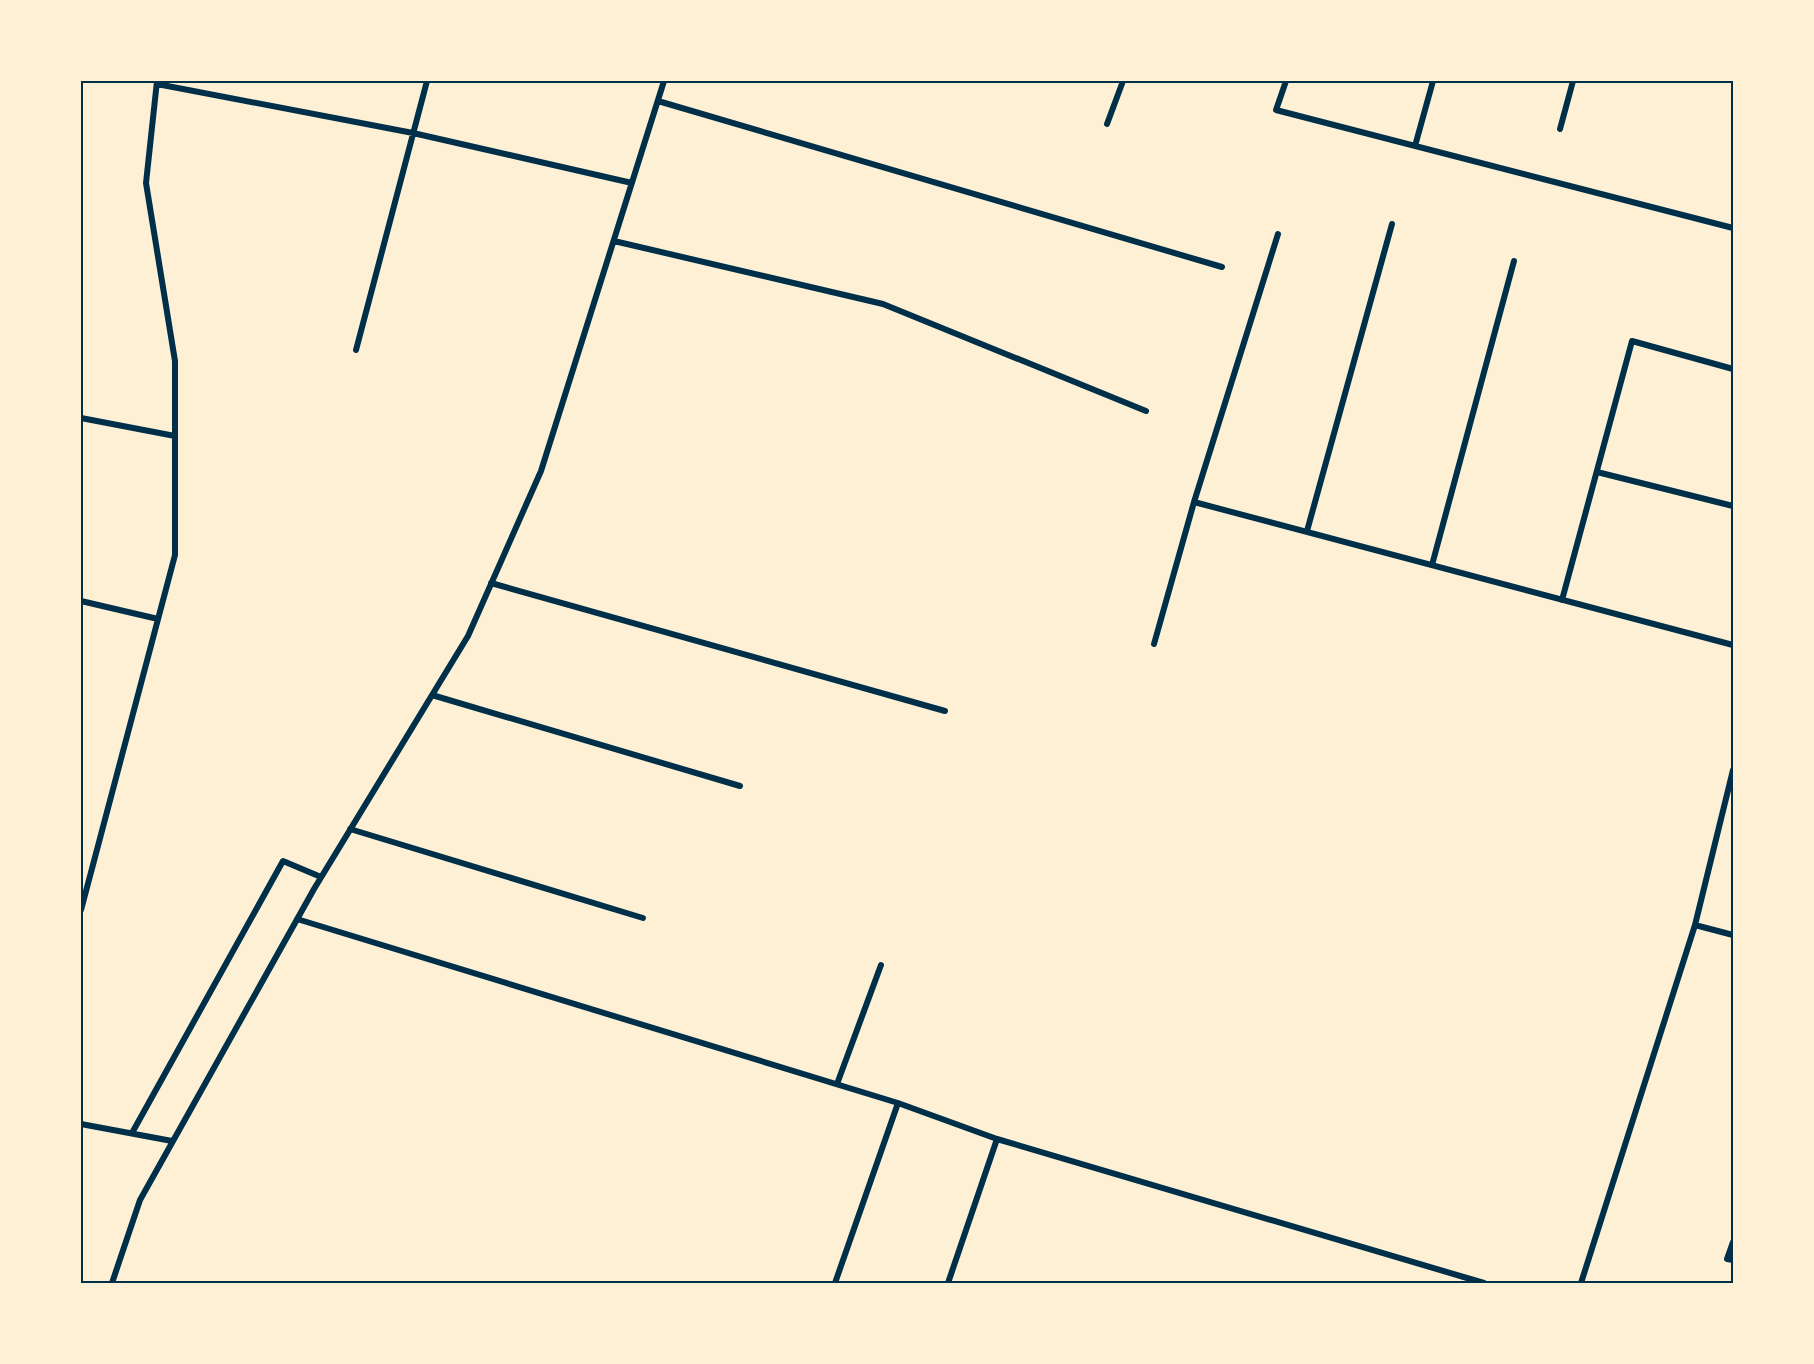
<svg xmlns="http://www.w3.org/2000/svg" width="1814" height="1364" font-family="Inter,sans-serif">
  <rect width="100%" height="100%" fill="#fdf0d5"/>
  <g fill="none" stroke-linecap="round" stroke-linejoin="round">
    <path stroke="#003049" stroke-width="6" d="M 1286,81 L 1276,110 L 1733,228
      M 157,84 L 413,133 L 632,183
      M 658,101 L 1222,267
      M 1107,124 L 1123,81
      M 1560,129 L 1573,81
      M 1415,146 L 1433,81
      M 614,241 L 883,304 L 1146,411
      M 356,350 L 427,81
      M 81,418 L 175,436
      M 1597,472 L 1733,506
      M 1194,502 L 1733,645
      M 1307,531 L 1392,224
      M 1432,565 L 1514,261
      M 491,583 L 945,711
      M 1562,600 L 1632,341 L 1733,369
      M 81,601 L 158,619
      M 1154,644 L 1194,502 L 1278,234
      M 432,695 L 740,786
      M 350,829 L 643,918
      M 81,910 L 175,555 L 175,361 L 146,183 L 157,81
      M 297,919 L 898,1103 L 997,1139 L 1484,1283
      M 1695,925 L 1733,935
      M 837,1084 L 881,965
      M 81,1124 L 172,1141
      M 132,1133 L 283,861 L 321,877
      M 1733,1242 L 1727,1259 L 1733,1260
      M 112,1283 L 140,1200 L 314,889 L 468,636 L 541,471 L 664,81
      M 835,1283 L 898,1103
      M 948,1283 L 997,1139
      M 1581,1283 L 1695,925 L 1733,770"/>
  </g>
  <rect width="1814" height="1364" fill="none" stroke="#fdf0d5" stroke-width="165"/>
  <rect x="82" y="82" width="1650" height="1200" fill="none" stroke="#003049" stroke-width="2"/>
</svg>
